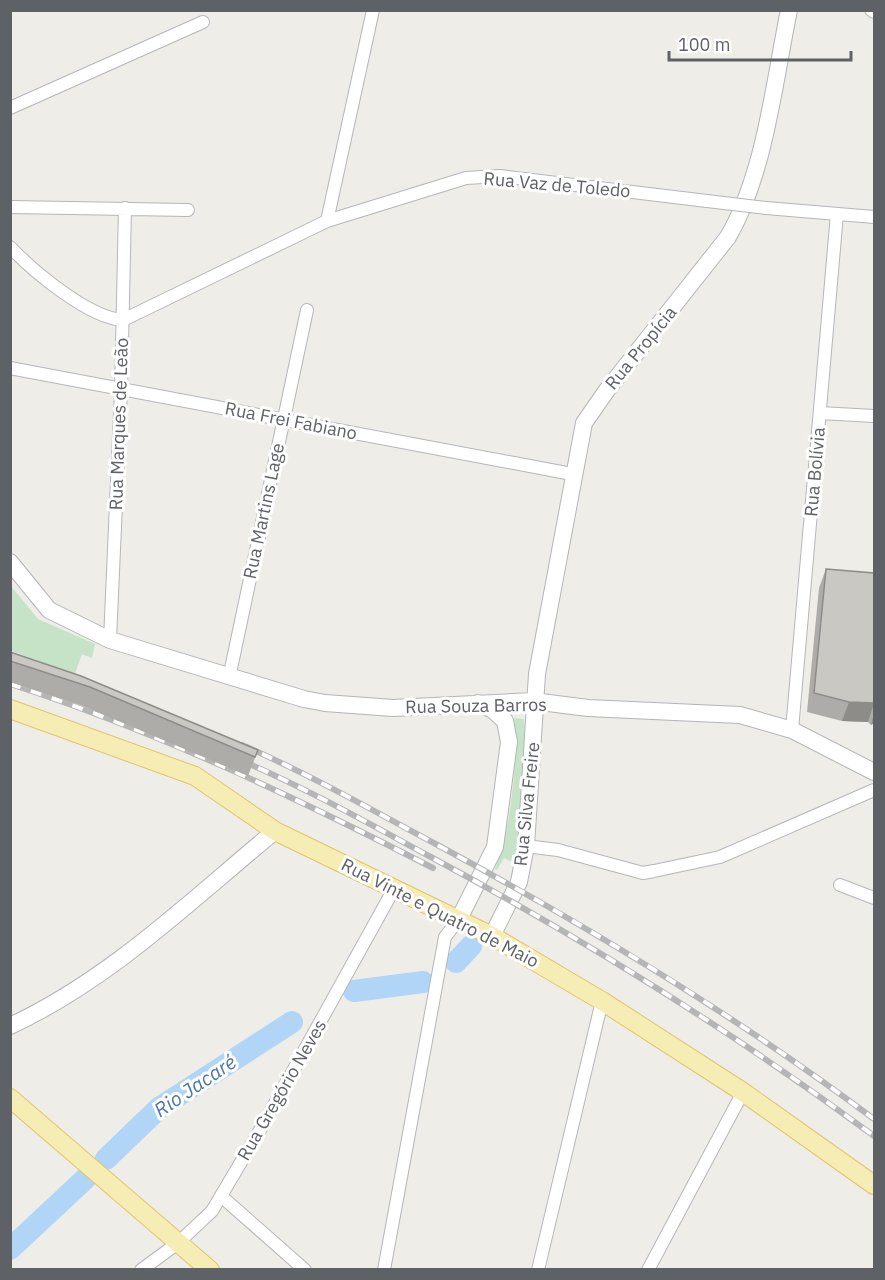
<svg xmlns="http://www.w3.org/2000/svg" width="885" height="1280" font-family="'IBM Plex Sans',sans-serif">
  <rect width="100%" height="100%" fill="#efede7"/>
  <path fill="#c6e3c7" d="M 10,585 L 38,619 L 95,644 L 92,658 L 82,654 L 75,674 L 11,651 Z
    M 514,718 L 524,719 L 526,760 L 516,864 L 504,858 L 497,870 L 495,869 C 510,834 519,756 514,718 Z"/>
  <g fill="none" stroke-linecap="round" stroke-linejoin="round">
    <path stroke="#b0d5f6" stroke-width="22" d="M 456,962 L 471,946
      M 354,991 L 423,982
      M 106,1159 L 159,1108 L 292,1022
      M 10,1249 L 85,1179"/>
    <g stroke="#b4b6ba" stroke-width="14">
      <path id="street" d="M 871,10 L 874,12
        M 10,108 L 203,22
        M 10,207 L 188,210
        M 766,208 L 874,217
        M 327,221 L 373,10
        M 10,247 C 34,272 89,318 123,320 L 327,221 L 466,178 L 500,176 L 707,201
        M 10,368 L 572,474
        M 820,413 L 874,416
        M 110,640 L 121,390 L 125,208
        M 229,678 L 307,310
        M 792,730 L 837,214
        M 526,846 L 558,850 L 643,873 L 654,871 L 720,857 L 874,790
        M 840,885 L 874,898
        M 221,1196 L 305,1270
        M 141,1270 L 178,1243 L 212,1211 L 263,1125 L 395,887
        M 384,1270 L 445,937 L 459,919
        M 538,1270 L 602,1001
        M 648,1270 L 743,1092"/>
    </g>
    <g stroke="#b3b5b9" stroke-width="18">
      <path id="secondary" d="M 10,562 L 49,610 L 110,640 L 304,699 L 325,703 L 393,708 L 533,701 L 588,708 L 740,715 L 792,730 L 874,772
        M 459,919 L 495,847 L 509,742 L 505,721 L 493,710 L 478,703
        M 492,936 L 519,882 L 526,846 L 537,674 L 584,423 L 607,390 L 728,237 C 765,173 774,83 789,10
        M 10,1026 C 111,979 190,901 275,831"/>
    </g>
    <g stroke="#e2c46c" stroke-width="20">
      <path id="primary" d="M 10,709 L 195,776 L 275,831 L 492,936 L 602,1001 L 743,1092 L 874,1185
        M 10,1098 L 210,1270"/>
    </g>
    <use href="#street" stroke="#fff" stroke-width="12"/>
    <use href="#secondary" stroke="#fff" stroke-width="16"/>
    <use href="#primary" stroke="#f6edb4" stroke-width="18"/>
    <g stroke="#b4b5b5" stroke-width="6">
      <path id="rail" d="M 10,684 C 156,731 297,798 433,868
        M 242,745 C 307,773 370,809 432,842 C 586,925 735,1015 874,1119
        M 238,759 C 304,787 366,822 429,856 C 584,939 733,1032 874,1136"/>
    </g>
    <use href="#rail" stroke="#fff" stroke-width="4" stroke-dasharray="11" stroke-linecap="butt"/>
    <g stroke="#b4b6ba" stroke-width="14" stroke-linecap="butt">
      <path id="street-bridge" d="M 707,201 L 766,208"/>
    </g>
    <use href="#street-bridge" stroke="#fff" stroke-width="12"/>
  </g>
  <path fill="#aeaca8" d="M 826,569 L 874,573 L 874,723 L 871,725 L 868,722 L 842,721 L 807,712 L 819,588 Z
    M 10,652 L 258,750 L 248,776 L 83,706 L 10,682 Z"/>
  <path fill="#8d8c88" d="M 849,702 L 874,703 L 868,722 L 842,721 Z
    M 874,714 L 874,723 L 871,725 Z"/>
  <path fill="#cac8c3" stroke="#8d8c88" stroke-width="1.5" d="M 826,569 L 874,573 L 874,703 L 849,702 L 814,693 Z
    M 10,652 L 81,676 L 258,750 L 255,757 L 90,687 L 10,661 Z"/>
  <g text-anchor="middle" stroke-width="6" stroke-linejoin="round" paint-order="stroke">
    <g font-size="18" fill="#5e6165" stroke="#fff">
      <text transform="translate(557 185) rotate(5)" y="6">Rua Vaz de Toledo</text>
      <text transform="translate(641 348) rotate(-51)" y="6">Rua Propícia</text>
      <text transform="translate(291 421) rotate(11)" y="6">Rua Frei Fabiano</text>
      <text transform="translate(119 424) rotate(-88)" y="6">Rua Marques de Leão</text>
      <text transform="translate(815 472) rotate(-85)" y="6">Rua Bolívia</text>
      <text transform="translate(264 511) rotate(-78)" y="6">Rua Martins Lage</text>
      <text transform="translate(476 706) rotate(-1)" y="6">Rua Souza Barros</text>
      <text transform="translate(527 804) rotate(-84)" y="6">Rua Silva Freire</text>
      <text transform="translate(440 913) rotate(27)" y="6">Rua Vinte e Quatro de Maio</text>
      <text transform="translate(282 1090) rotate(-60)" y="6">Rua Gregório Neves</text>
    </g>
    <g font-size="20" font-style="italic" fill="#4d77a6" stroke="#fff">
      <text transform="translate(195 1086) rotate(-34)" y="7">Rio Jacaré</text>
    </g>
  </g>
  <rect width="885" height="1280" fill="none" stroke="#5e6165" stroke-width="24"/>
  <path d="M669 51v9h182v-9" fill="none" stroke="#5e6165" stroke-width="3"/>
  <text x="678" y="51" font-size="18" fill="#5e6165" stroke="#ffffff" stroke-width="4.5" paint-order="stroke">100 m</text>
</svg>
